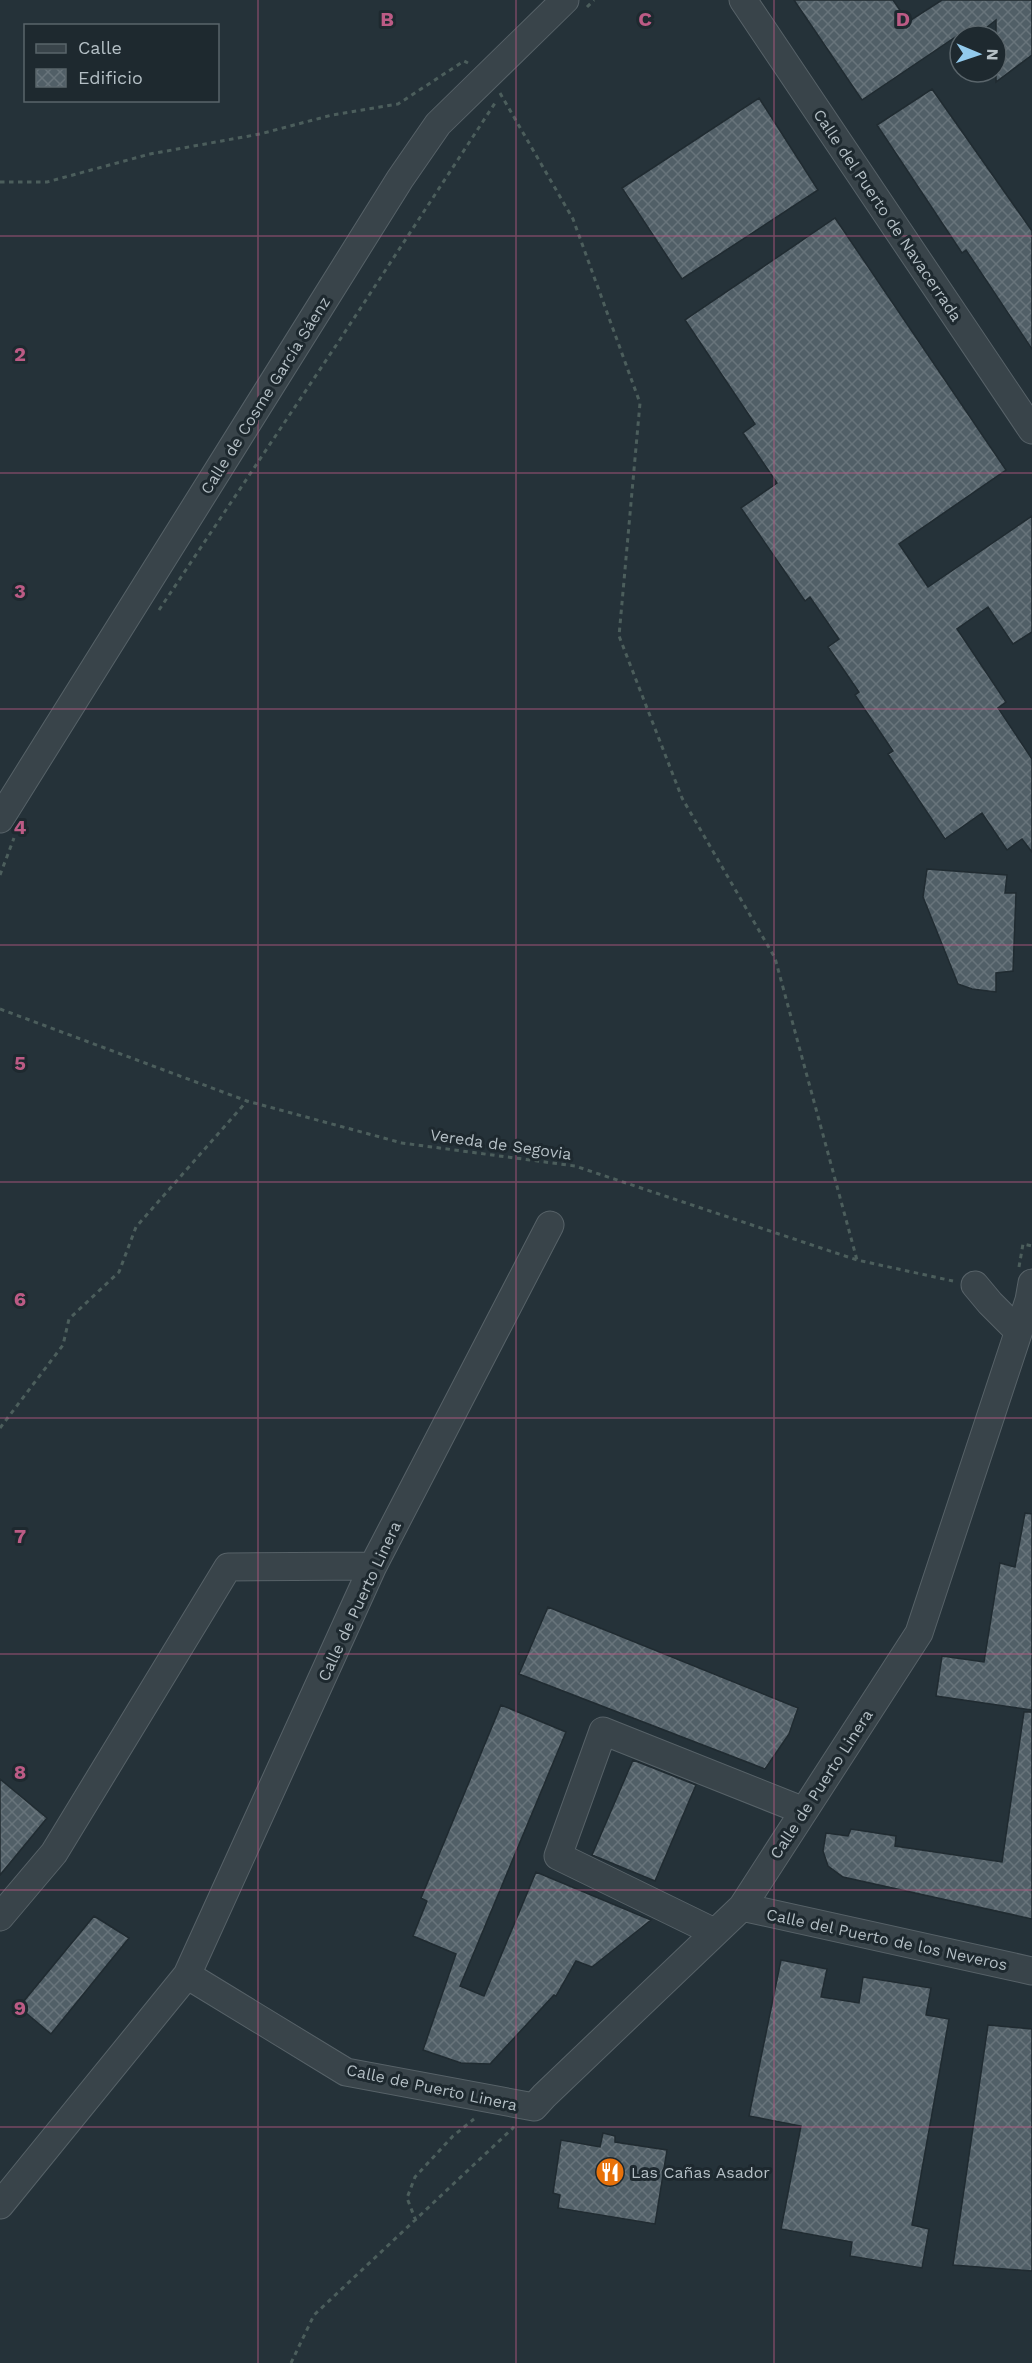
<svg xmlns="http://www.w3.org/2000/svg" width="1032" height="2363" font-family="'Work Sans',sans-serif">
  <defs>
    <pattern id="building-cross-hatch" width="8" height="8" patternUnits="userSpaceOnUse" patternTransform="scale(1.5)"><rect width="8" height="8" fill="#515f67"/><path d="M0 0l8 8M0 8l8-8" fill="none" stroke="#68747b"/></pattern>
  </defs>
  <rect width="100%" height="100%" fill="#253239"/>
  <path fill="url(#building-cross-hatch)" stroke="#202b31" stroke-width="1.5" d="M 794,0 L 893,0 L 908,22 L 942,0 L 1032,0 L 1032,55 L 996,82 L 996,20 L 976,36 L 957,36 L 862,100 Z
    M 932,89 L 1032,231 L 1032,349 L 966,250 L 962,253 L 877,125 Z
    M 759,98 L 818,190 L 682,279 L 622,188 Z
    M 835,218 L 1006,470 L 899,544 L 928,587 L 1032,516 L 1032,632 L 1013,644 L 988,607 L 957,629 L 1006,702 L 998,708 L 1032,759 L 1032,852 L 1022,839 L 1007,850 L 982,813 L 945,839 L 888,754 L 893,751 L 855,695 L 859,692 L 828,647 L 839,639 L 810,597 L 805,601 L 741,508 L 777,483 L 743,433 L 755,424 L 685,320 Z
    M 927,869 L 1007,875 L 1005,893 L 1016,893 L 1013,971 L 996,973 L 996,992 L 972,989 L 958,984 L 923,897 Z
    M 1025,1513 L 1032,1514 L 1032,1710 L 936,1696 L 942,1656 L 984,1662 L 1000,1563 L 1015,1567 Z
    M 548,1607 L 798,1708 L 789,1734 L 765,1769 L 519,1674 Z
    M 501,1705 L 566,1732 L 460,1986 L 484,1996 L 536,1872 L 651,1920 L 592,1967 L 576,1961 L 556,1996 L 554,1995 L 490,2064 L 461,2063 L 423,2050 L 456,1954 L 413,1936 L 427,1901 L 421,1898 Z
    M 1024,1712 L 1032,1712 L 1032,1919 L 843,1877 L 828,1866 L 823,1851 L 826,1833 L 848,1836 L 851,1829 L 896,1836 L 895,1846 L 1002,1862 Z
    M 633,1760 L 696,1785 L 655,1881 L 592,1855 Z
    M 0,1779 L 47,1818 L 0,1875 Z
    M 94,1916 L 129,1938 L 51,2034 L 19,2007 Z
    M 781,1960 L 827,1969 L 821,1997 L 859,2003 L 863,1977 L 931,1988 L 926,2015 L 949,2019 L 912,2225 L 929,2229 L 922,2268 L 850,2256 L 852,2242 L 781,2229 L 801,2126 L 749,2116 Z
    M 988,2025 L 1032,2029 L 1032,2271 L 953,2265 Z
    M 603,2133 L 615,2136 L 615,2142 L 667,2150 L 655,2224 L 558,2208 L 560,2195 L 553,2193 L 561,2140 L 600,2147 Z"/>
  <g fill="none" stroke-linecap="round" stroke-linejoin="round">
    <g stroke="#576268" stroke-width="29">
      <path id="minor" d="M 743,0 L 1032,430
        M 0,819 L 400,179 L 438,124 L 565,0
        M 550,1225 L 373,1566 L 187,1975 L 346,2072 L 534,2107 L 544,2096 L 742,1907 L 919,1633 L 1029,1300 L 1032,1283
        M 975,1285 L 990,1303 L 1018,1331
        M 742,1907 L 1032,1971
        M 0,1917 L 54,1853 L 228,1567 L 373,1566
        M 714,1932 L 558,1856 L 603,1731 L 804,1811
        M 0,2205 L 187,1975"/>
    </g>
    <path stroke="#4c5e5c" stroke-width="3" stroke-dasharray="4.5 4.5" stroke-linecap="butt" d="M 587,7 L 594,0
      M 500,93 L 573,219 L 640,403 L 619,636 L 682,798 L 775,958 L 857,1260
      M 0,182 L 47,182 L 150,154 L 260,134 L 332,115 L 398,104 L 464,61 L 468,63
      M 159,610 L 339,341 L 497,100
      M 0,875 L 14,838
      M 0,1009 L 247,1101 L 402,1143 L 575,1166 L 857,1260 L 953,1281
      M 1019,1267 L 1023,1244 L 1032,1246
      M 0,1428 L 63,1345 L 69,1319 L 119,1272 L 136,1227 L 247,1101
      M 416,2221 L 407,2198 L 415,2177 L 453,2136 L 474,2119
      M 291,2363 L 314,2315 L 514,2127"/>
    <use href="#minor" stroke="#39444a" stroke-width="27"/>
  </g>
  <path fill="none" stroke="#bc5b85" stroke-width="1.5" stroke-opacity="0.55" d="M 258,0 L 258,2363M 516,0 L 516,2363M 774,0 L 774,2363M 0,236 L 1032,236M 0,473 L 1032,473M 0,709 L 1032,709M 0,945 L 1032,945M 0,1182 L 1032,1182M 0,1418 L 1032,1418M 0,1654 L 1032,1654M 0,1890 L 1032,1890M 0,2127 L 1032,2127"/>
  <defs>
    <g id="restaurant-disc" transform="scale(1.5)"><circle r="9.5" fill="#e8710a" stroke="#1e292f"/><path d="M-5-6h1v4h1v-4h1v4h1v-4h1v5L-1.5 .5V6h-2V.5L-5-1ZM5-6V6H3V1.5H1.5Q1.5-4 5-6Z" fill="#fff"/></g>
  </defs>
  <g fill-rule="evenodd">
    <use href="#restaurant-disc" x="610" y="2172"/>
  </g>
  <g text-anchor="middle" stroke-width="6" stroke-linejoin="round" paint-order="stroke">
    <g font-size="16" fill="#b4bfc5" stroke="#1e292f">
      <text transform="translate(888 215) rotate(56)" y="6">Calle del Puerto de Navacerrada</text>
      <text transform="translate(265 395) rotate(-58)" y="6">Calle de Cosme García Sáenz</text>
      <text transform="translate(501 1144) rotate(8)" y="6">Vereda de Segovia</text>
      <text transform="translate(359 1601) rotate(-65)" y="6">Calle de Puerto Linera</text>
      <text transform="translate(821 1784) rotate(-57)" y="6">Calle de Puerto Linera</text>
      <text transform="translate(887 1939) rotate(12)" y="6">Calle del Puerto de los Neveros</text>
      <text transform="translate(432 2087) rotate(12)" y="6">Calle de Puerto Linera</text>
    </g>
    <g font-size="16" fill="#b4bfc5" stroke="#1e292f" text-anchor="start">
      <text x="631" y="2178">Las Cañas Asador</text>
    </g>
  </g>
  <g font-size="20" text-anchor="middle" font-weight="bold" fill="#bc5b85" stroke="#1e292f" stroke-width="6" stroke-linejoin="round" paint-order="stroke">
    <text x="387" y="26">B</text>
    <text x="645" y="26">C</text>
    <text x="903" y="26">D</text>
    <text x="20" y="361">2</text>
    <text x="20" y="598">3</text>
    <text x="20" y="834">4</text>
    <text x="20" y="1070">5</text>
    <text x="20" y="1306">6</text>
    <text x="20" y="1543">7</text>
    <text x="20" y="1779">8</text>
    <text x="20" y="2015">9</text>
  </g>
  <rect x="24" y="24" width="195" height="78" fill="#1e292f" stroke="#5a656b" stroke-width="1.5"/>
  <rect x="36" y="44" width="30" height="9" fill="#39444a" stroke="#5a656b" stroke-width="1.5"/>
  <text x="78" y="54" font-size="18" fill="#b4bfc5">Calle</text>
  <rect x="36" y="69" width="30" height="18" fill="url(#building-cross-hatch)" stroke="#5a656b" stroke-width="1.5"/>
  <text x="78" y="84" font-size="18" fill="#b4bfc5">Edificio</text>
  <g transform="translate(978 54) rotate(92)"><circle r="28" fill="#1e292f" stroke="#5a656b" stroke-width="1.5"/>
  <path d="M0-4.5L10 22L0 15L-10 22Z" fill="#92caed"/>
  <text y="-9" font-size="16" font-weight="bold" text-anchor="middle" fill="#b4bfc5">N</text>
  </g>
</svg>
